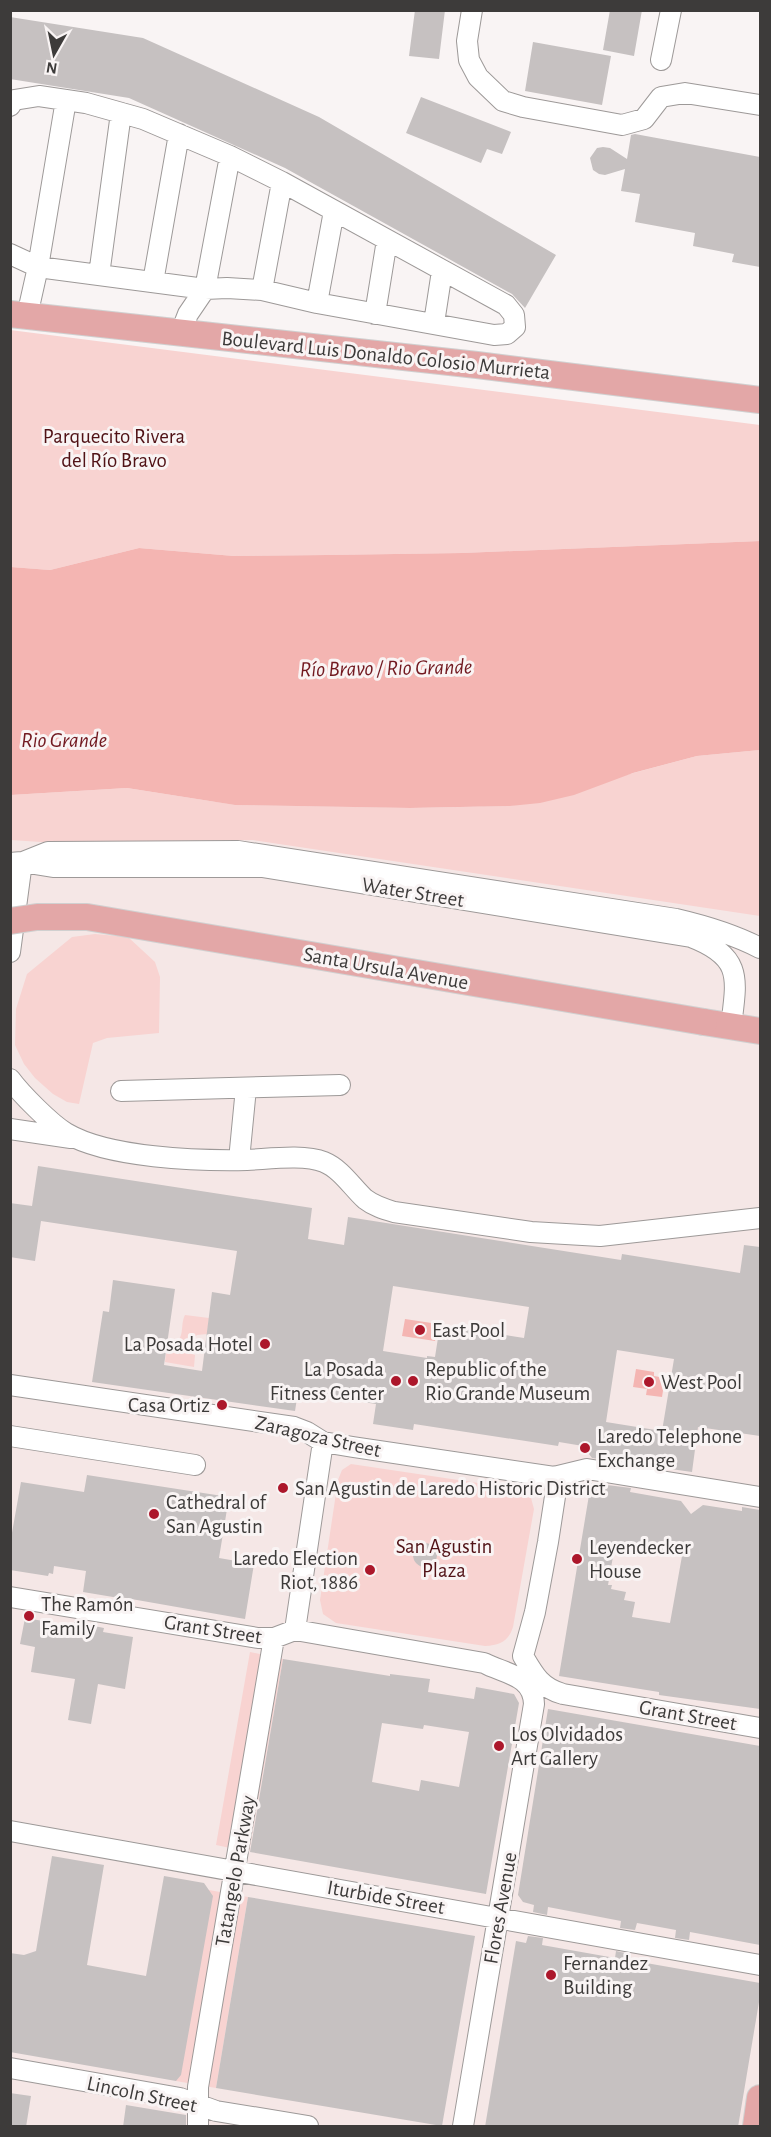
<svg xmlns="http://www.w3.org/2000/svg" width="771" height="2137" font-family="'Alegreya Sans',sans-serif">
  <rect width="100%" height="100%" fill="#f9f4f4"/>
  <path fill="#f5e7e6" d="M 760,750 L 760,2126 L 11,2126 L 11,795 L 410,808 L 474,808 Z"/>
  <path fill="#f8d3d1" d="M 10,330 L 760,425 L 760,541 L 462,553 L 327,555 L 234,556 L 139,548 L 50,570 L 11,567 Z
    M 760,750 L 760,916 L 253,840 L 41,842 L 11,840 L 11,795 L 127,788 L 235,805 L 410,808 L 510,806 L 697,756 Z
    M 95,934 L 128,937 L 155,962 L 160,977 L 159,1033 L 107,1038 L 93,1043 L 79,1104 L 67,1102 L 53,1094 L 35,1078 L 24,1064 L 15,1045 L 16,1009 L 27,974 L 72,937 Z
    M 185,1315 L 209,1318 L 207,1334 L 197,1335 L 193,1339 L 191,1350 L 184,1349 L 176,1343 C 185,1335 180,1325 185,1315 Z
    M 167,1346 L 195,1355 L 194,1367 L 165,1362 Z
    M 351,1464 L 519,1489 L 531,1498 L 534,1509 L 513,1627 C 508,1642 500,1645 485,1646 L 336,1623 L 323,1614 L 320,1600 L 338,1480 L 342,1470 Z
    M 250,1652 L 283,1659 L 249,1852 L 216,1845 Z
    M 209,1890 L 248,1897 L 216,2088 L 176,2081 Z"/>
  <path fill="#f4b5b2" d="M 760,541 L 760,750 L 697,756 L 633,773 L 574,795 L 540,803 L 510,806 L 410,808 L 235,805 L 127,788 L 11,795 L 11,567 L 50,570 L 139,548 L 234,556 L 327,555 L 462,553 Z
    M 405,1319 L 438,1324 L 435,1341 L 402,1336 Z
    M 636,1369 L 654,1372 L 654,1376 L 665,1378 L 662,1397 L 646,1395 L 647,1389 L 633,1387 Z"/>
  <path fill="#c6c1c1" fill-rule="evenodd" d="M 415,10 L 445,10 L 439,59 L 409,56 Z
    M 610,10 L 642,10 L 634,56 L 603,50 Z
    M 10,17 L 143,38 L 319,117 L 556,255 L 525,308 L 512,294 L 285,168 L 129,98 L 10,79 Z
    M 533,42 L 611,56 L 602,105 L 525,91 Z
    M 421,97 L 511,132 L 502,154 L 487,149 L 481,163 L 406,133 Z
    M 635,134 L 760,157 L 760,267 L 732,262 L 734,254 L 693,246 L 695,233 L 635,222 L 640,194 L 621,191 L 625,169 L 605,175 L 599,174 L 593,170 L 590,158 L 597,148 L 603,147 L 610,148 L 627,159 L 631,135 Z
    M 38,1166 L 312,1208 L 308,1239 L 344,1245 L 348,1217 L 621,1260 L 622,1254 L 740,1273 L 744,1245 L 760,1247 L 760,1436 L 698,1427 L 692,1472 L 592,1458 L 583,1446 L 559,1442 L 558,1446 L 414,1424 L 413,1430 L 373,1424 L 376,1404 L 298,1392 L 295,1411 L 92,1382 L 103,1311 L 109,1312 L 113,1280 L 175,1289 L 164,1365 L 202,1371 L 212,1292 L 230,1295 L 237,1251 L 41,1221 L 35,1261 L 10,1257 L 10,1203 L 32,1206 ZM 393,1286 L 529,1307 L 524,1338 L 440,1325 L 435,1357 L 427,1356 L 427,1358 L 383,1351 ZM 617,1350 L 674,1359 L 662,1431 L 606,1422 Z
    M 87,1475 L 229,1497 L 219,1558 L 254,1564 L 245,1619 L 120,1597 L 119,1598 L 83,1592 L 86,1571 L 54,1566 L 53,1574 L 49,1573 L 48,1576 L 10,1570 L 10,1544 L 21,1482 L 84,1492 Z
    M 591,1483 L 631,1488 L 630,1492 L 681,1501 L 691,1514 L 703,1505 L 742,1511 L 742,1507 L 760,1510 L 760,1709 L 659,1695 L 659,1692 L 559,1676 ZM 615,1545 L 682,1556 L 670,1623 L 632,1617 L 635,1602 L 624,1600 L 626,1592 L 611,1589 L 612,1585 L 608,1585 Z
    M413 1555a12 12 0 1 1 24 0a12 12 0 1 1-24 0Z
    M 25,1618 L 74,1626 L 74,1622 L 104,1628 L 103,1632 L 133,1637 L 125,1689 L 98,1684 L 91,1724 L 68,1720 L 75,1679 L 31,1672 L 35,1647 L 20,1644 Z
    M 283,1659 L 390,1676 L 390,1674 L 430,1679 L 428,1692 L 474,1699 L 476,1687 L 514,1694 L 519,1703 L 486,1894 L 250,1852 ZM 382,1723 L 423,1729 L 424,1725 L 469,1732 L 459,1787 L 421,1780 L 419,1791 L 372,1782 Z
    M 548,1709 L 760,1746 L 760,1945 L 690,1932 L 689,1940 L 675,1938 L 676,1930 L 654,1926 L 637,1923 L 635,1930 L 620,1928 L 621,1921 L 548,1907 L 547,1915 L 533,1912 L 534,1905 L 523,1902 L 518,1895 Z
    M 52,1856 L 104,1865 L 87,1965 L 146,1976 L 164,1876 L 204,1883 L 213,1896 L 181,2075 L 176,2081 L 10,2052 L 10,1953 L 24,1955 L 36,1951 Z
    M 248,1897 L 475,1936 L 442,2126 L 216,2088 Z
    M 528,1936 L 543,1938 L 542,1945 L 615,1958 L 616,1951 L 630,1954 L 629,1960 L 760,1983 L 760,1996 L 738,2127 L 485,2127 L 516,1941 L 526,1943 Z
    M 10,2093 L 31,2096 L 26,2127 L 10,2127 Z
    M 126,2105 L 186,2115 L 186,2127 L 123,2127 Z"/>
  <g fill="none" stroke-linecap="round" stroke-linejoin="round">
    <g stroke="#9d9998" stroke-width="22">
      <path id="minor" d="M 472,10 L 467,41 L 469,60 L 478,77 L 503,101 L 523,107 L 622,125 L 644,119 L 661,97 L 685,93 L 760,105
        M 661,60 L 671,10
        M 66,100 L 38,267 L 205,289 L 230,156
        M 10,106 L 14,100 L 39,96 L 86,103 L 143,119 L 230,156 L 282,182 L 506,305 L 514,315 L 515,327 L 507,334 L 494,335 L 317,303 L 262,290 L 227,288 L 205,289 L 188,314 L 181,332
        M 10,254 L 38,267 L 27,316
        M 99,275 L 121,113
        M 153,282 L 179,134
        M 262,290 L 282,182
        M 317,303 L 334,211
        M 375,314 L 387,240
        M 434,323 L 442,271
        M 23,862 L 48,852 L 238,851 L 676,919 C 706,926 733,934 760,948
        M 10,863 L 22,862 L 53,867 L 262,867 L 691,937 C 743,957 737,978 731,1026
        M 10,952 L 22,862
        M 10,1079 C 21,1094 51,1124 66,1133 C 108,1158 198,1161 247,1160 C 269,1159 304,1154 324,1162 C 341,1169 352,1187 365,1199 C 374,1206 384,1209 394,1212 L 531,1232 L 600,1236 L 760,1218
        M 121,1091 L 340,1085
        M 10,1129 L 71,1138
        M 239,1160 L 246,1088
        M 10,1385 L 294,1427 L 307,1432 L 323,1442 L 353,1447 L 554,1477 L 587,1469 L 760,1497
        M 10,1436 L 195,1465
        M 554,1477 L 556,1490 L 548,1542 L 535,1612 L 523,1656 C 534,1675 541,1688 563,1694 L 760,1728
        M 10,1597 L 258,1638 L 274,1638 L 295,1630 L 484,1663 C 505,1674 533,1675 534,1704 L 463,2126
        M 295,1630 L 323,1442
        M 10,1831 L 760,1965
        M 10,2068 L 180,2098 L 216,2111 L 308,2126
        M 198,2126 L 198,2087 L 274,1638"/>
    </g>
    <g stroke="#d0d0d0" stroke-width="28">
      <path id="major" d="M 10,314 L 477,365 L 760,400
        M 704,1022 L 760,1031
        M 756,2126 L 760,2098"/>
    </g>
    <use href="#minor" stroke="#fff" stroke-width="20"/>
    <use href="#major" stroke="#e3a7a7" stroke-width="26"/>
    <g stroke="#d0d0d0" stroke-width="28" stroke-linecap="butt">
      <path id="major-bridge" d="M 10,921 L 37,917 L 87,917 L 704,1022"/>
    </g>
    <use href="#major-bridge" stroke="#e3a7a7" stroke-width="26"/>
  </g>
  <g fill="#ac172b" stroke="#f9f4f4" stroke-width="2">
    <circle cx="420" cy="1330" r="6"/>
    <circle cx="265" cy="1344" r="6"/>
    <circle cx="396" cy="1381" r="6"/>
    <circle cx="413" cy="1381" r="6"/>
    <circle cx="649" cy="1382" r="6"/>
    <circle cx="222" cy="1405" r="6"/>
    <circle cx="585" cy="1448" r="6"/>
    <circle cx="283" cy="1488" r="6"/>
    <circle cx="154" cy="1514" r="6"/>
    <circle cx="577" cy="1559" r="6"/>
    <circle cx="370" cy="1570" r="6"/>
    <circle cx="29" cy="1616" r="6"/>
    <circle cx="499" cy="1746" r="6"/>
    <circle cx="551" cy="1975" r="6"/>
  </g>
  <g text-anchor="middle" stroke-width="6" stroke-linejoin="round" paint-order="stroke">
    <g font-size="21" fill="#3d3b3a" stroke="#f9f4f4">
      <text transform="translate(386 355) rotate(6)" y="7">Boulevard Luis Donaldo Colosio Murrieta</text>
      <text transform="translate(413 892) rotate(9)" y="7">Water Street</text>
      <text transform="translate(386 968) rotate(10)" y="7">Santa Ursula Avenue</text>
      <text transform="translate(318 1436) rotate(13)" y="7">Zaragoza Street</text>
      <text transform="translate(213 1629) rotate(9)" y="7">Grant Street</text>
      <text transform="translate(688 1715) rotate(10)" y="7">Grant Street</text>
      <text transform="translate(235 1871) rotate(-80)" y="7">Tatangelo Parkway</text>
      <text transform="translate(386 1897) rotate(10)" y="7">Iturbide Street</text>
      <text transform="translate(500 1908) rotate(-80)" y="7">Flores Avenue</text>
      <text transform="translate(142 2094) rotate(12)" y="7">Lincoln Street</text>
    </g>
    <g font-size="21" fill="#501216" stroke="#f9f4f4">
      <text x="114" y="443">Parquecito Rivera<tspan x="114" dy="24">del Río Bravo</tspan></text>
      <text x="444" y="1553">San Agustin<tspan x="444" dy="24">Plaza</tspan></text>
    </g>
    <g font-size="21" fill="#3d3b3a" stroke="#f9f4f4" text-anchor="start">
      <text x="432" y="1337">East Pool</text>
      <text x="253" y="1351" text-anchor="end">La Posada Hotel</text>
      <text x="384" y="1376" text-anchor="end">La Posada<tspan x="384" dy="24">Fitness Center</tspan></text>
      <text x="425" y="1376">Republic of the<tspan x="425" dy="24">Rio Grande Museum</tspan></text>
      <text x="661" y="1389">West Pool</text>
      <text x="210" y="1412" text-anchor="end">Casa Ortiz</text>
      <text x="597" y="1443">Laredo Telephone<tspan x="597" dy="24">Exchange</tspan></text>
      <text x="295" y="1495">San Agustin de Laredo Historic District</text>
      <text x="166" y="1509">Cathedral of<tspan x="166" dy="24">San Agustin</tspan></text>
      <text x="589" y="1554">Leyendecker<tspan x="589" dy="24">House</tspan></text>
      <text x="358" y="1565" text-anchor="end">Laredo Election<tspan x="358" dy="24">Riot, 1886</tspan></text>
      <text x="41" y="1611">The Ramón<tspan x="41" dy="24">Family</tspan></text>
      <text x="511" y="1741">Los Olvidados<tspan x="511" dy="24">Art Gallery</tspan></text>
      <text x="563" y="1970">Fernandez<tspan x="563" dy="24">Building</tspan></text>
    </g>
    <g font-size="22" font-style="italic" fill="#721920" stroke="#f9f4f4">
      <text transform="translate(386 667) rotate(-1)" y="8">Río Bravo / Rio Grande</text>
      <text x="64" y="747">Rio Grande</text>
    </g>
  </g>
  <rect width="771" height="2137" fill="none" stroke="#3d3b3a" stroke-width="24"/>
  <g transform="translate(54 54) rotate(189)" stroke="#f9f4f4" stroke-width="4.5" paint-order="stroke">
  <path d="M0-4.5L10 22L0 15L-10 22Z" fill="#3d3b3a"/>
  <text y="-9" font-size="16" font-weight="bold" text-anchor="middle" fill="#3d3b3a">N</text>
  </g>
</svg>
